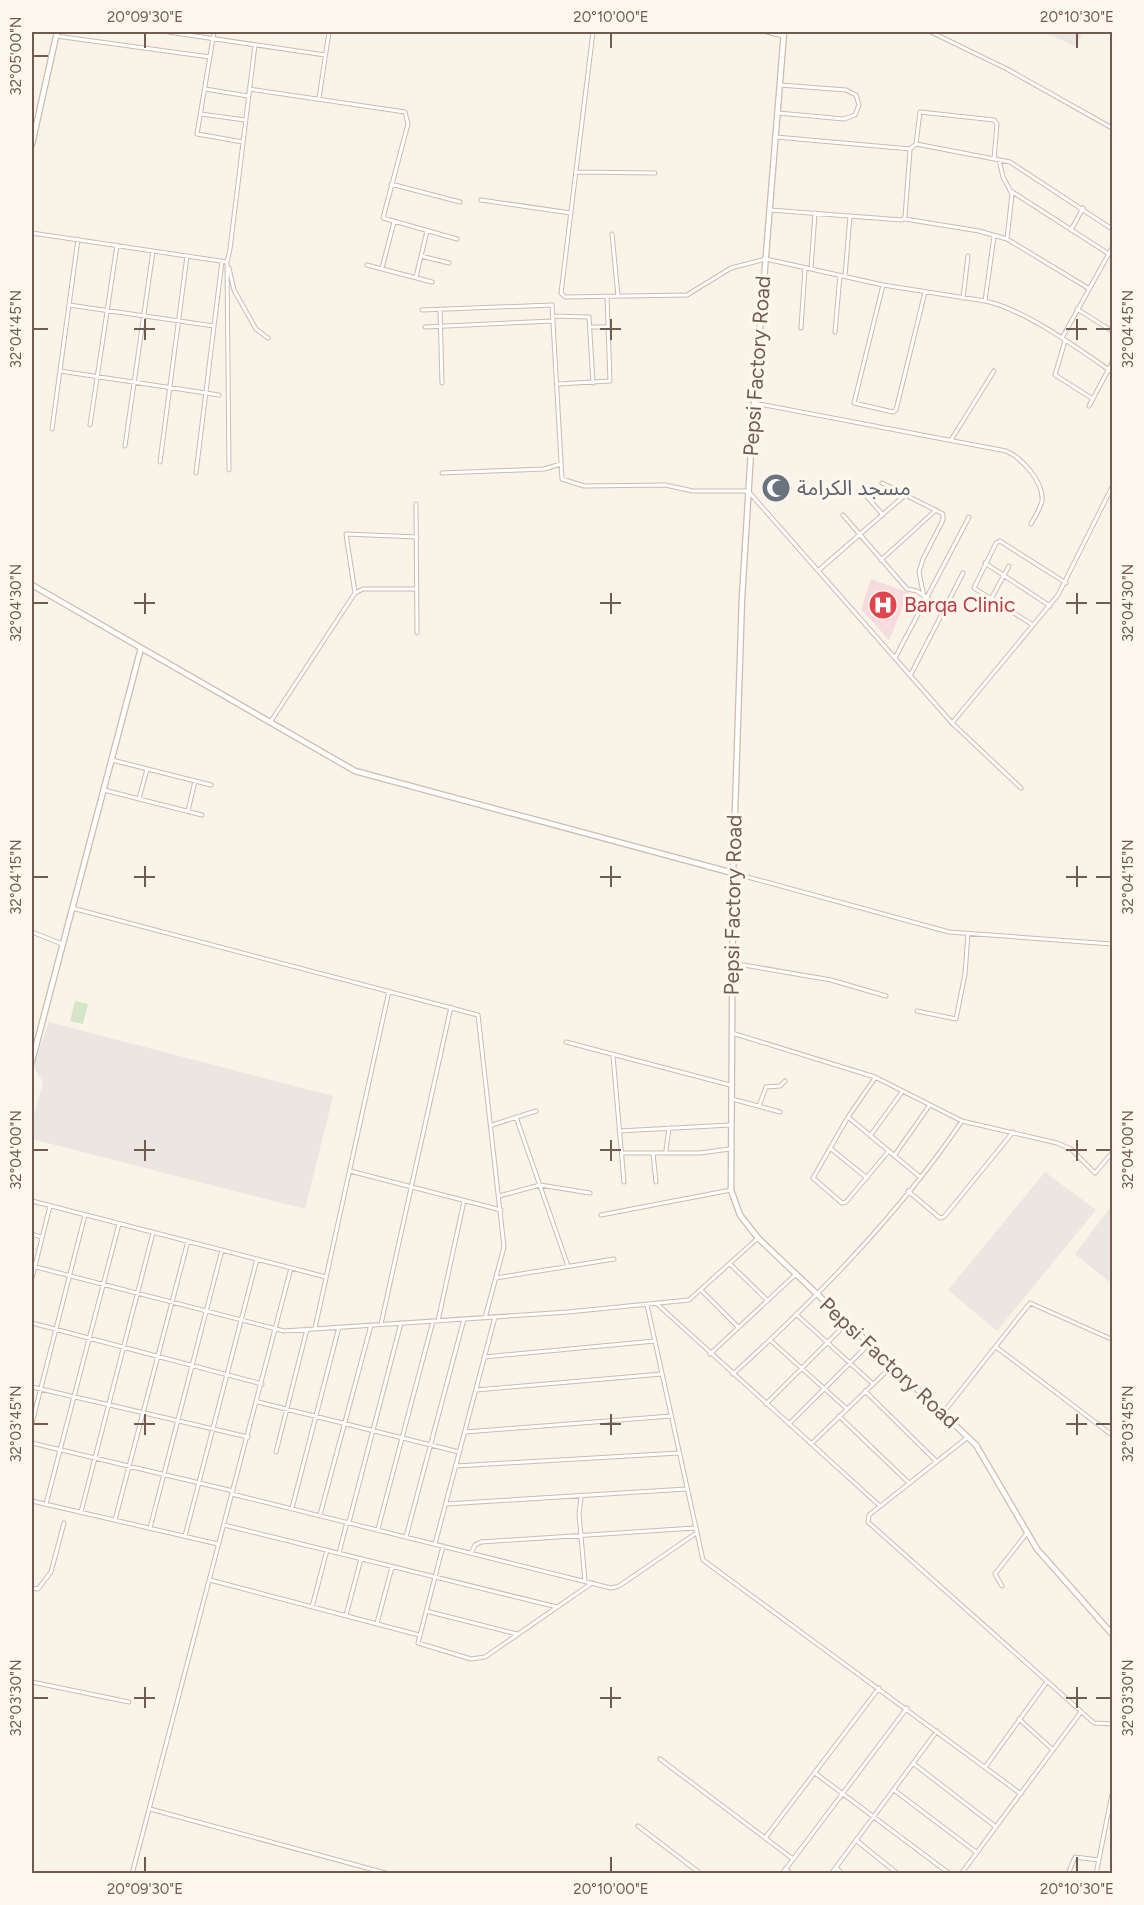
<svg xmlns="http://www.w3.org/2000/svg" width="1144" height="1905" font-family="Figtree,'Noto Sans Arabic',sans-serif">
  <rect width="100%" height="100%" fill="#faf3e8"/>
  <path fill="#ebe6e1" d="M 1044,32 L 1082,32 L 1077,47 Z
    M 49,1022 L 333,1096 L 305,1209 L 32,1139 L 32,1123 L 43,1082 L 33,1066 Z
    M 1045,1172 L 1096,1210 L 997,1331 L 948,1290 Z
    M 1112,1205 L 1112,1284 L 1075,1254 Z"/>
  <path fill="#f7dcdf" d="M 871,579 L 909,593 L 889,640 L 861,609 Z"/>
  <path fill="#d4e6c7" d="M 75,1001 L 88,1004 L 83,1024 L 70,1021 Z"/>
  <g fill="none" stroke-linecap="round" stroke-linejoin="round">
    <g stroke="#cbbbaf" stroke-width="5">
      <path id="street" d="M 168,32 L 325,55
        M 214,32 L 197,134 L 243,142
        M 593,32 L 561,293 L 565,297 L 687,295 L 731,268 L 766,259 L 883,285 L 985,301 L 994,236
        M 767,32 L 783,36
        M 931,32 L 1007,69 L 1112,128
        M 56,36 L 210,57
        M 205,89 L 248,96
        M 249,89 L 405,112 L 408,124 L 383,218 L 457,239
        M 319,98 L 329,32
        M 778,113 L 844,119 L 855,115 L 859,105 L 856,95 L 846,90 L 780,85
        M 201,114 L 245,120
        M 776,137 L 910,149 L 916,144 L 1010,162 L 1112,229
        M 916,144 L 920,112 L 994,120 L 997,124 L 994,159
        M 999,160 L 1003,177 L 1012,194 L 1007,239
        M 576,172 L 655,173
        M 391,184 L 460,202
        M 1011,191 L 1109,254
        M 481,200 L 571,213
        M 770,210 L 902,220 L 905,217 L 910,150
        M 905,219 L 979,231 L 1007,239 L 1088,288
        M 1071,230 L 1083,208
        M 32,233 L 227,262
        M 612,234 L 618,296
        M 421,256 L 449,263
        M 367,265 L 432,282
        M 227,267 L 229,268 L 234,290 L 256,329 L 268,338
        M 382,268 L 394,222
        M 811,269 L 815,213
        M 845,276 L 850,216
        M 416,277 L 427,231
        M 883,285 L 854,403 L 893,412 L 896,410 L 925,292
        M 963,298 L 968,256
        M 985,301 C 1024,309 1079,349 1112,372
        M 69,305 L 214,326
        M 440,309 L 442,383
        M 1077,309 L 1112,331
        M 422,310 L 552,305 L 562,479 L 584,486 L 665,485 L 693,491 L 748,491 L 952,723 L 1021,788
        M 553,316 L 589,317 L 593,383
        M 425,327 L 553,321
        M 591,327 L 608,327
        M 801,328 L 805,268
        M 835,332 L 840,275
        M 1062,338 L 1112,248
        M 1065,341 L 1055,375 L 1093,399
        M 60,371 L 219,395
        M 558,384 L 610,381 L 607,297
        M 754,403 L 1006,451 C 1022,458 1044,482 1042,501 C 1040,509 1035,517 1031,524
        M 1089,406 L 1112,363
        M 90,425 L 117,245
        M 52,429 L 78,239
        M 951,440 L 994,371
        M 125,446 L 153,251
        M 160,462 L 187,256
        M 229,470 L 227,262 L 230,249 L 255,45
        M 196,473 L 222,261
        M 442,473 L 544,469 L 561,464
        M 882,483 L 943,514 L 943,520 L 923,559 L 919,572 L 924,597
        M 862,491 L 883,515
        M 416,504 L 417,633
        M 843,515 L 907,589 L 917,591 L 945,610
        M 881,560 L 936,510
        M 985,563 L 1050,606
        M 819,570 L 905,495
        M 355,593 L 346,534 L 417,537
        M 991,599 L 1009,566
        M 1033,625 L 974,588 L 996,543 L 1000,541 L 1066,583
        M 895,658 L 969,517
        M 910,676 L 963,573
        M 271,721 L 355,593 L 363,589 L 416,589
        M 952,723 L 1058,595 L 1112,487
        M 112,760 L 211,785
        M 104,790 L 202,815
        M 139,799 L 147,769
        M 188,811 L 195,781
        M 733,873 L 949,932 L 1112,944
        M 72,908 L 478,1015 L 504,1247 L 485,1318
        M 32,932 L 62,944
        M 732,963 L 831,980 L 886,996
        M 917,1011 L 956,1019 L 965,974 L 968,934
        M 732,1033 L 875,1077 L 962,1121 L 1057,1143 L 1071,1149 L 1095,1173 L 1112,1153
        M 566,1042 L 730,1085
        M 613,1056 L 624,1182
        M 875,1078 L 848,1117 L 813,1178 L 842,1203 L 846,1202 L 888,1152
        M 732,1099 L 780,1112
        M 759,1106 L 766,1087 L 780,1086 L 785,1081
        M 516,1117 L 568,1266
        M 848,1117 L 920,1177
        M 492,1125 L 536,1111
        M 619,1131 L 730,1125
        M 870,1136 L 902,1092
        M 830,1148 L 867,1178
        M 666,1150 L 669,1128
        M 622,1153 L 700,1153 L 730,1149
        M 653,1153 L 656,1182
        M 894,1156 L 929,1106
        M 350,1171 L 501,1210
        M 908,1191 L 940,1218 L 944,1217 L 1013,1132
        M 499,1196 L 540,1185 L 590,1193
        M 32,1201 L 326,1277
        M 601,1215 L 731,1190
        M 32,1234 L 41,1237
        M 730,1264 L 767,1300
        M 32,1266 L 284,1331 L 568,1312 L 689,1300 L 758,1238
        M 32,1278 L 50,1206
        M 496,1278 L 614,1259
        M 701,1290 L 738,1327
        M 657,1304 L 880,1506
        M 647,1305 L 703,1560 L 1021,1794
        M 797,1315 L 873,1384
        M 438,1321 L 464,1201
        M 32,1323 L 262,1384
        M 381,1324 L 451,1007
        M 315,1328 L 389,991
        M 770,1340 L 846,1408
        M 996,1347 L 1112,1435
        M 710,1354 L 796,1274
        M 484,1357 L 655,1341
        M 733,1374 C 817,1298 898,1215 962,1121
        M 32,1387 L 248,1437
        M 476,1390 L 662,1374
        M 865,1391 L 936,1461
        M 258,1402 L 459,1452
        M 766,1404 L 847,1323
        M 943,1413 L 1030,1303 L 1109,1338
        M 839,1416 L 909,1483
        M 32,1423 L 85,1215
        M 789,1424 L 869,1344
        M 465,1432 L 671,1416
        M 968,1437 L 869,1515 L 868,1522 L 1094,1723 L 1112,1724
        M 32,1443 L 233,1491
        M 811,1444 L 892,1366
        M 276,1452 L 307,1329
        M 456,1466 L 679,1453
        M 232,1494 L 611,1588 L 619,1586 L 695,1534
        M 581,1497 L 579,1514 L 585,1581
        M 32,1501 L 218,1544
        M 46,1504 L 119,1224
        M 446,1504 L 686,1489
        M 292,1508 L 339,1327
        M 81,1512 L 153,1233
        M 320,1515 L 371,1325
        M 115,1520 L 188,1241
        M 349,1522 L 401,1323
        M 224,1525 L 557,1607
        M 150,1528 L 222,1250
        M 378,1529 L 433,1321
        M 185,1536 L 257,1259
        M 406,1537 L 464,1319
        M 435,1544 L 495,1317
        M 443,1546 L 418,1643 L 471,1659 L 485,1657 L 592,1583
        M 339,1553 L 347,1522
        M 471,1553 L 475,1545 L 481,1542 L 695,1528
        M 210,1580 L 419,1635
        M 1002,1586 L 995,1574 L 1027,1533
        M 32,1588 L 38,1589 L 51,1572 L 64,1523
        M 312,1607 L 327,1550
        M 426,1611 L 517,1634
        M 346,1615 L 361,1559
        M 377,1623 L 392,1567
        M 32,1682 L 129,1702
        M 1019,1719 L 1053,1750
        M 660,1759 L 793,1859
        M 914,1764 L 996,1827
        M 986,1766 L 1046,1683
        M 815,1773 L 950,1874
        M 894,1790 L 976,1852
        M 150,1809 L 389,1874
        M 638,1826 L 701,1874
        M 765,1838 L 879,1688
        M 857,1841 L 898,1874
        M 836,1868 L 843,1874
        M 785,1869 L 791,1874
        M 132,1874 L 291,1268
        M 782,1874 L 907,1708
        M 831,1874 L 937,1731
        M 961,1874 L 1081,1712
        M 1068,1874 L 1075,1857 L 1099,1860
        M 1096,1874 L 1112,1794"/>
    </g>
    <g stroke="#cdbcad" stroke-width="7">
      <path id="secondary" d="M 784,32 L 754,403 L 742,597 L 733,873 L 731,1190 L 740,1215 L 758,1238 L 976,1445 L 1037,1549 L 1112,1634
        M 32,144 L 57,32
        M 32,585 L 355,771 L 733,873
        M 32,1061 L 141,648"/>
    </g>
    <use href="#street" stroke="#fff" stroke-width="3"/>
    <use href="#secondary" stroke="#fff" stroke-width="4.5"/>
  </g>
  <path fill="none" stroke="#715b4e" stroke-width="2" d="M 145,33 L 145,48M 611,33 L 611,48M 1077,33 L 1077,48M 33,56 L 48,56M 145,319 L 145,340M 611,319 L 611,340M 1077,319 L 1077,340M 33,329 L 48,329M 134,329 L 155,329M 600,329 L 621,329M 1066,329 L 1087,329M 1096,329 L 1111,329M 145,593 L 145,614M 611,593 L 611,614M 1077,593 L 1077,614M 33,603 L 48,603M 134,603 L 155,603M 600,603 L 621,603M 1066,603 L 1087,603M 1096,603 L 1111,603M 145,866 L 145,887M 611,866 L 611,887M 1077,866 L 1077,887M 33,877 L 48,877M 134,877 L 155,877M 600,877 L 621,877M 1066,877 L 1087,877M 1096,877 L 1111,877M 145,1140 L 145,1161M 611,1140 L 611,1161M 1077,1140 L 1077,1161M 33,1150 L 48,1150M 134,1150 L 155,1150M 600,1150 L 621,1150M 1066,1150 L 1087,1150M 1096,1150 L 1111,1150M 145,1414 L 145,1435M 611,1414 L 611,1435M 1077,1414 L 1077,1435M 33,1424 L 48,1424M 134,1424 L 155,1424M 600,1424 L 621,1424M 1066,1424 L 1087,1424M 1096,1424 L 1111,1424M 145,1687 L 145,1708M 611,1687 L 611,1708M 1077,1687 L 1077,1708M 33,1698 L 48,1698M 134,1698 L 155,1698M 600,1698 L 621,1698M 1066,1698 L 1087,1698M 1096,1698 L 1111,1698M 145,1857 L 145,1872M 611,1857 L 611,1872M 1077,1857 L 1077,1872"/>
  <defs>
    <g id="mosque-disc" transform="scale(1.5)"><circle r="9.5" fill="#6b7280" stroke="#fdf7ee"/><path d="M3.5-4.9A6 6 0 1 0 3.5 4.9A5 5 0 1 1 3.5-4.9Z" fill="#fff"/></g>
    <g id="hospital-disc" transform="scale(1.5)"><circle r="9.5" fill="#e0444e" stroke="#fdf7ee"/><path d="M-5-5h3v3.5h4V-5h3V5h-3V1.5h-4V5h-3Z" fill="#fff"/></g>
  </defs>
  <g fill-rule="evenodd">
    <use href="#mosque-disc" x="776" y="488"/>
    <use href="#hospital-disc" x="883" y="605"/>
  </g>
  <g text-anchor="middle" stroke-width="6" stroke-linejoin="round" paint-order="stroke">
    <g font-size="21" fill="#715b4e" stroke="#fdf7ee">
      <text transform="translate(757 366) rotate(-86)" y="7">Pepsi Factory Road</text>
      <text transform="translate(733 905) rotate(-89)" y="7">Pepsi Factory Road</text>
      <text transform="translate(889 1363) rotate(43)" y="7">Pepsi Factory Road</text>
    </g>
    <g font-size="21" fill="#5b616d" stroke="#fdf7ee" text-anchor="start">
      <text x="797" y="495">مسجد الكرامة</text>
    </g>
    <g font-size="21" fill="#be3a42" stroke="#fdf7ee" text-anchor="start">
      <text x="904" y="612">Barqa Clinic</text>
    </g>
  </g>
  <rect width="1144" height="1905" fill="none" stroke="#fdf7ee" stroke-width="66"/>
  <rect x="33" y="33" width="1078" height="1839" fill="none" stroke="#715b4e" stroke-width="2"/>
  <g font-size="15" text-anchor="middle" fill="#715b4e">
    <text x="145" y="22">20°09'30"E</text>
    <text x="611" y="22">20°10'00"E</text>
    <text x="1077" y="22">20°10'30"E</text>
    <text transform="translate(16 56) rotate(-90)" y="5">32°05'00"N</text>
    <text transform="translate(16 329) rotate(-90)" y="5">32°04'45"N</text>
    <text transform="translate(1128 329) rotate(-90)" y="5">32°04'45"N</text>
    <text transform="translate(16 603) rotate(-90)" y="5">32°04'30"N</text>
    <text transform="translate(1128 603) rotate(-90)" y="5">32°04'30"N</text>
    <text transform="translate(16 877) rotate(-90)" y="5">32°04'15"N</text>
    <text transform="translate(1128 877) rotate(-90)" y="5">32°04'15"N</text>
    <text transform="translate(16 1150) rotate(-90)" y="5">32°04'00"N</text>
    <text transform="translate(1128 1150) rotate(-90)" y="5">32°04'00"N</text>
    <text transform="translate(16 1424) rotate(-90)" y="5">32°03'45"N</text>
    <text transform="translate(1128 1424) rotate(-90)" y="5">32°03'45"N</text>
    <text transform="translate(16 1698) rotate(-90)" y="5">32°03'30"N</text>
    <text transform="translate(1128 1698) rotate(-90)" y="5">32°03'30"N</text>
    <text x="145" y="1894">20°09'30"E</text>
    <text x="611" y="1894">20°10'00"E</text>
    <text x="1077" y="1894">20°10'30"E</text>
  </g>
</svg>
